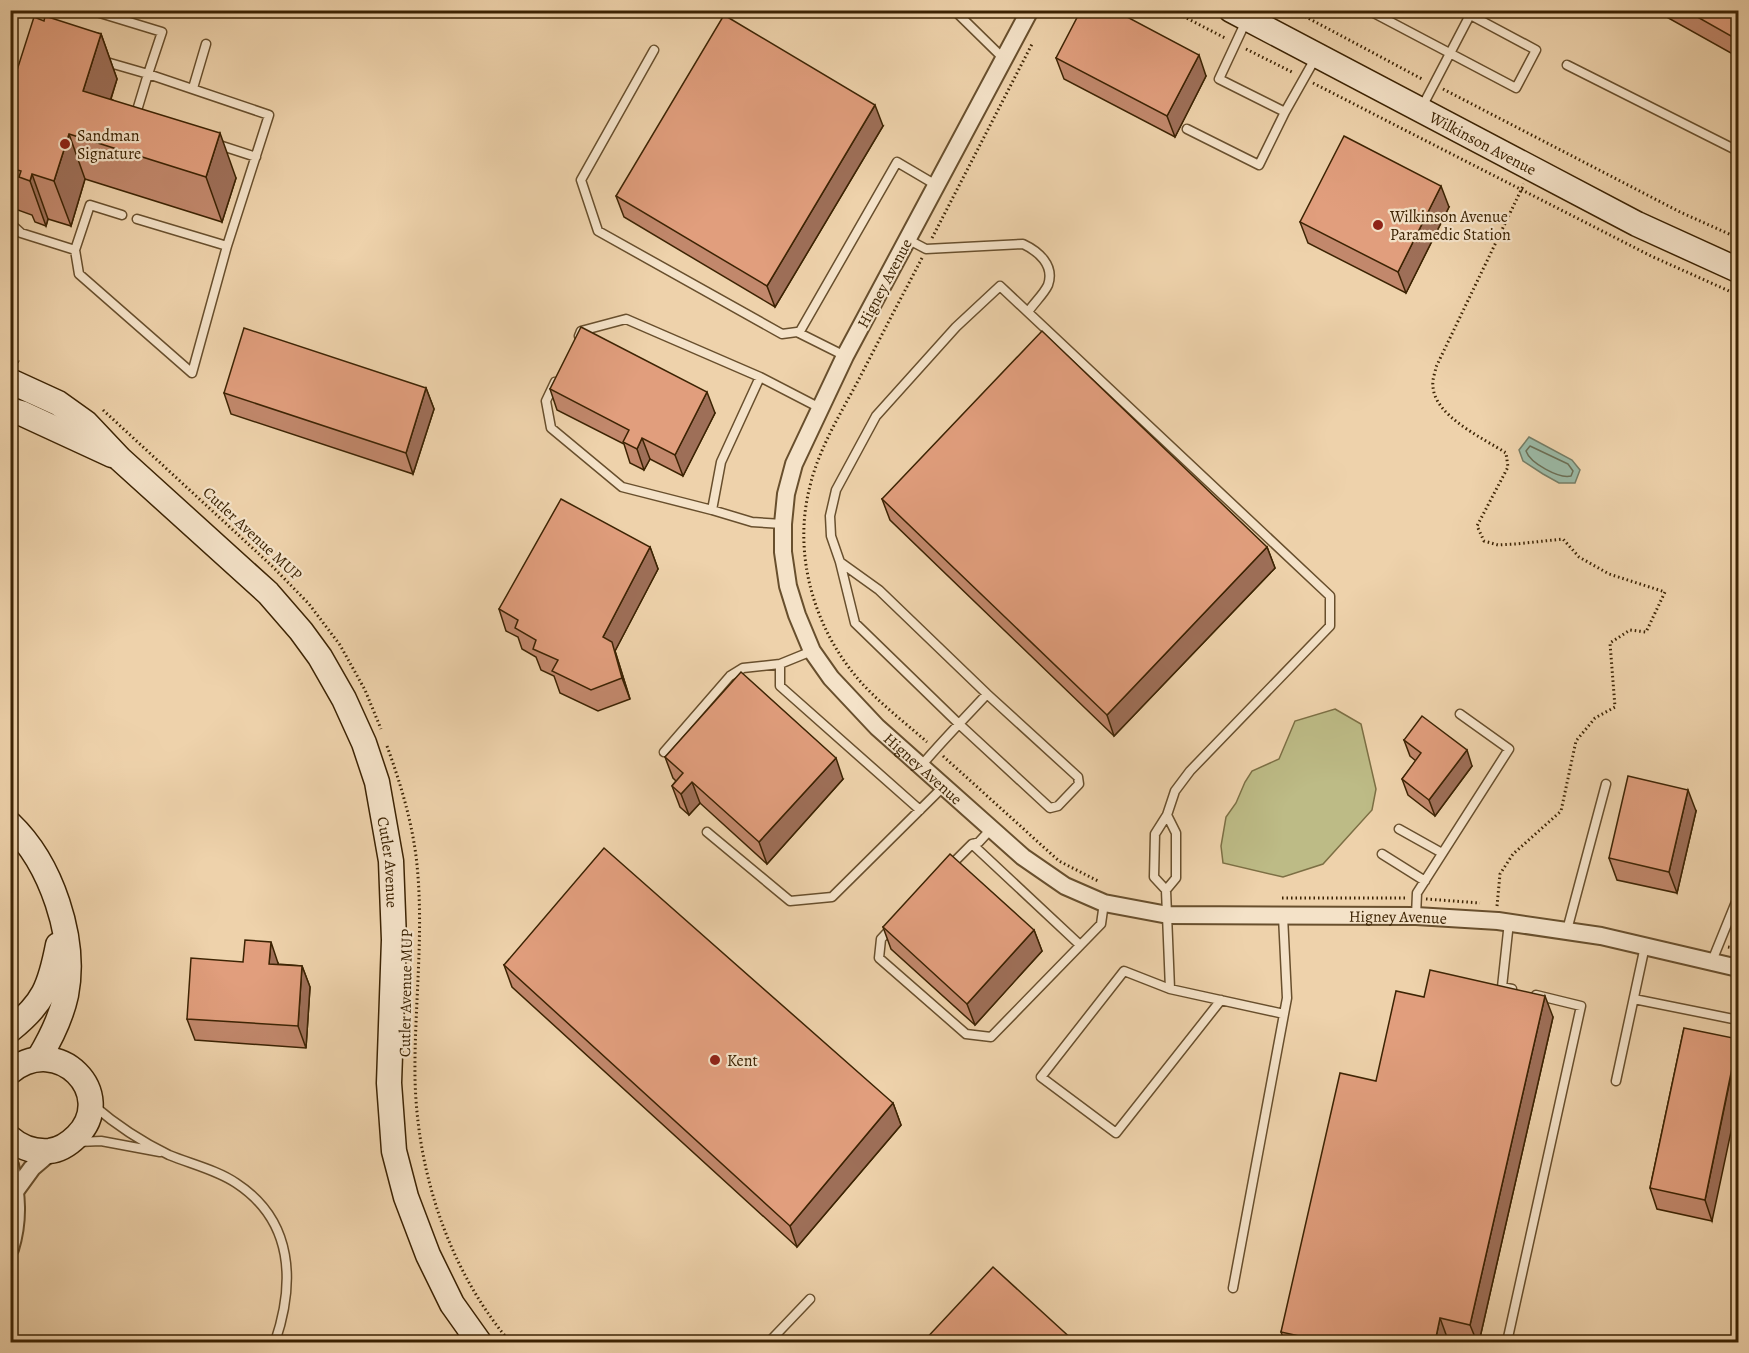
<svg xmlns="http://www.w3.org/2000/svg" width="1749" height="1353" font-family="Alegreya,serif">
  <rect width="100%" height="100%" fill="#eed2ab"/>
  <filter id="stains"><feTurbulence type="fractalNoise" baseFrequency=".00333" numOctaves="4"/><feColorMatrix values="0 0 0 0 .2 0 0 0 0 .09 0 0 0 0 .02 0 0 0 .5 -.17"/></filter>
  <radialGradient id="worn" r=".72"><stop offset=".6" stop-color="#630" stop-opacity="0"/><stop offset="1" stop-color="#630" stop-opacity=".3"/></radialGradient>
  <path fill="#bdbb86" stroke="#7c6f44" stroke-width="1.5" d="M 1335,709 L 1361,724 L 1376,789 L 1372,810 L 1323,864 L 1283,877 L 1223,863 L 1221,846 L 1226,817 L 1236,803 L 1245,782 L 1252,771 L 1279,759 L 1295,721 Z"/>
  <path fill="#9bb8a4" stroke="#757c64" stroke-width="1.5" d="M 1529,437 L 1572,460 L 1580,470 L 1575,483 L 1559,483 L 1543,474 L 1523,461 L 1519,450 Z"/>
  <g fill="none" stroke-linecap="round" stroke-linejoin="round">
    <path stroke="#6c6e54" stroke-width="1.5" d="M 1530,446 L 1568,464 L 1573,471 L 1571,476 C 1559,479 1530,463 1526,451 Z"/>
    <g stroke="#684f2d" stroke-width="11">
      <path id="lane" d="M 90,10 L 162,32 L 148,74 L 269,115 L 227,246 L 192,373 L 79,274 L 75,250 L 90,205 L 122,215
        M 954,10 L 1004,59
        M 1368,10 L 1516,88 L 1536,50 L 1461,10
        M 1247,19 L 1219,79 L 1285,112 L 1316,57
        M 654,50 L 581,180 L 598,231 L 782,334 L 797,332 L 845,356
        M 103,61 L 148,74 L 135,117
        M 1567,65 L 1738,151
        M 193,88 L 206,44
        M 1422,107 L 1470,15
        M 1187,129 L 1259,165 L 1285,112
        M 216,144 L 256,157
        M 137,219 L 227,246
        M 10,223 L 21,233 L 75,250
        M 907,239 L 926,249 L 1023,244 C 1038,251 1055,265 1048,285 C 1044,294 1033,304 1028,312
        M 799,333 L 897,162 L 936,185
        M 579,336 L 581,331 L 626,319 L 760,377
        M 555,382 L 546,401 L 551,428 L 622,487 L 712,510
        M 783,524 L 752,522 L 712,510 L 721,462 L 760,377 L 820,408
        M 840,562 L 831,536 L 830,516 L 836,490 L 876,416 L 956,327 L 1000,286 L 1330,596 L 1330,626 L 1190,771 L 1175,791 L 1167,815 L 1155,834 L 1154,877 L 1166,890 L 1176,878 L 1176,833 L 1167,815
        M 780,664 L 780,686 L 920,810
        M 664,752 L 730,676 L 743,668 L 780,664 L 812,651
        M 921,766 C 942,741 965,718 987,694 L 1078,777 L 1079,784 L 1058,806 L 1050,808 L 959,724 L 855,623 L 840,562 L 879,590 L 987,694
        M 1399,829 L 1442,853
        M 707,832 L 790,901 L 832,897 L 944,786
        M 972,844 L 1080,945
        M 1382,854 L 1425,881
        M 949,867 L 972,844 L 979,842 L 991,829
        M 1166,890 L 1170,989 L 1284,1014
        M 1416,916 L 1417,893 L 1509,749 L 1460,714
        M 1509,922 L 1502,987 L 1512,989
        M 893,926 L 881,939 L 879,958 L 966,1034 L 991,1037 L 1101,924 L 1104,903
        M 1567,930 L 1606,784
        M 1712,961 L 1738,897
        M 1170,989 L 1124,971 L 1041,1077 L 1116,1133 L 1221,1000
        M 1634,999 L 1738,1020
        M 1616,1081 L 1645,946
        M 93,1105 C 115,1124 142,1142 169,1155 C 191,1164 217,1170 236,1183 C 294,1221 295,1283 275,1342
        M 78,1142 L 101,1141 L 160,1152
        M 1233,1288 L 1287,998 L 1283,916
        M 769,1342 L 810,1299
        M 1507,1342 L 1581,1006 L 1536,995"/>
    </g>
    <g stroke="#684f2d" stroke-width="20">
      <g id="street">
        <path id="s1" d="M 1030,10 L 845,356 L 794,464 L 786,494 L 783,524 L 783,552 L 788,586 L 797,615 L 812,651 L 831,678 L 877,727 L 1023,857 L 1065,886 L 1104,903 L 1168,915 L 1416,916 L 1498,921 L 1601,936 L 1738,968"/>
        <path d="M 10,1165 C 17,1194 19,1220 10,1249"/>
        <path d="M 16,1190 L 32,1168 L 52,1151"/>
      </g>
    </g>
    <g stroke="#3c2303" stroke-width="27">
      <g id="secondary">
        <path id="s2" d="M 1231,10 L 1637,224 L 1738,270"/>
        <path id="s3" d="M 10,381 L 58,403 L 86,423 L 120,459 L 268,593 L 301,631 L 320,657 L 344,699 L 364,743 L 377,782 L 391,861 L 394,940 L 389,1083 L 394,1151 L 406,1197 L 428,1255 L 452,1304 L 479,1342"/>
        <path d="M 10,410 L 21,413 L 112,455"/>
        <path d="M 10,824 C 51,863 77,938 66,995 C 61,1018 51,1038 39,1058"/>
        <path d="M 10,1030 C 44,1003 50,986 58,945"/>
        <path d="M 10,1072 C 58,1032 118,1094 77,1136 C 69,1144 60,1150 49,1151 C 34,1152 21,1148 10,1138"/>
      </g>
    </g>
    <path stroke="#3c2303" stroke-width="3" stroke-dasharray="1.5 3" stroke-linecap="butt" d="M 1171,10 L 1227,39
      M 1293,10 L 1424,80
      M 1246,49 L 1294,73
      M 1313,83 L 1651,256 L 1738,295
      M 1443,89 L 1680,212 L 1738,238
      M 932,238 L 1032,44
      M 922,258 C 901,298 880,338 859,379 C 841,413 819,448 810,486 C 793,551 812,622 854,674 C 874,699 902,720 927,742
      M 10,358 L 19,362
      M 103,410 L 273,567 L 309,604 L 340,645 L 365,690 L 381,729
      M 387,746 C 400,782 411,818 416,856 C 425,930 414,1005 415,1078 C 417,1173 449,1270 510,1342
      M 943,756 L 1059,861 L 1098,881
      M 1282,898 L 1405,898
      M 1426,899 L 1480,903
      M 1497,906 L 1500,874 L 1513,854 L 1561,811 L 1576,741 L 1595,718 L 1615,707 L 1610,643 L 1630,630 L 1646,632 L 1665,592 L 1609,574 L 1579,557 L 1563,539 L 1516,544 L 1498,545 L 1484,541 L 1477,526 L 1508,467 L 1506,453 C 1483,438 1434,416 1433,386 C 1432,380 1435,373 1436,367 L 1524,184
      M 1728,947 L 1738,949"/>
    <use href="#lane" stroke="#f4e2c8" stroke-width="8"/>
    <use href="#street" stroke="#f4e2c8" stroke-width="16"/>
    <use href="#secondary" stroke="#f4e2c8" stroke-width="24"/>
  </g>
  <path fill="#c2886c" stroke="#3c2303" stroke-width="1.5" d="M 1654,10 L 1738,10 L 1738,57 Z
    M 44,21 L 101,34 L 117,79 L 111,99 L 236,178 L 222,222 L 85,179 L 71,226 L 48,219 L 46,226 L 35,222 L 32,215 L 15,209 L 10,198 L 10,92 Z
    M 1056,58 L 1206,76 L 1175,137 L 1064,79 Z
    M 883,126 L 775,307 L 624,217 L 616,196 Z
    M 1449,207 L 1406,293 L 1308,243 L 1300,222 Z
    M 426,388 L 434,409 L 413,474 L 231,414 L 224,393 Z
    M 550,389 L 715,413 L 683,476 L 650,459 L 644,470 L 630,463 L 624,444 L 557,410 Z
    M 882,499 L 1267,547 L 1275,568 L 1114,736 L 890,520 Z
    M 650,547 L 658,569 L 615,651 L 630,699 L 598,711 L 560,693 L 554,676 L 541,670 L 536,657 L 522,649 L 518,637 L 506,631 L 499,609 Z
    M 1404,740 L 1472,766 L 1435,816 L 1408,795 L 1402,779 L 1416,761 L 1410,756 Z
    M 665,757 L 843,779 L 767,864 L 700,803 L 689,815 L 680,807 L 672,786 L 676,781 L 673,778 Z
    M 1696,811 L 1677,893 L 1617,880 L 1609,858 Z
    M 883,927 L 1034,930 L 1042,951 L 975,1025 L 891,949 Z
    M 278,963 L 278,964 L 302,966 L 310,987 L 306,1048 L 195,1040 L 187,1019 Z
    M 504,965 L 893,1103 L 901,1125 L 797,1247 L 512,987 Z
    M 1424,997 L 1553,1017 L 1479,1342 L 1460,1342 L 1448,1340 L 1447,1342 L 1285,1342 L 1281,1332 L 1376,1081 Z
    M 1684,1028 L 1712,1221 L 1657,1209 L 1650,1188 Z"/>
  <path fill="#9e6f58" stroke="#3c2303" stroke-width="1.5" d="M 101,34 L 117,79 L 99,136 L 83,91 Z
    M 1199,55 L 1206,76 L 1175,137 L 1167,116 Z
    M 875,105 L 883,126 L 775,307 L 767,286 Z
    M 220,133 L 236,178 L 222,222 L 206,177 Z
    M 69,134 L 85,179 L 71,226 L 54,181 Z
    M 32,174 L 48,219 L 46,226 L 30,181 Z
    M 1441,186 L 1449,207 L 1406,293 L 1398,272 Z
    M 426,388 L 434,409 L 413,474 L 406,453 Z
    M 707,392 L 715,413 L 683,476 L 675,455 Z
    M 642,438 L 650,459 L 644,470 L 637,449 Z
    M 650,547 L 658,569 L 615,651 L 630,699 L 622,678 L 603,637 Z
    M 1267,547 L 1275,568 L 1114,736 L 1107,715 Z
    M 1467,750 L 1472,766 L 1435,816 L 1429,800 Z
    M 836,758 L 843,779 L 767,864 L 759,842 Z
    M 692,782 L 700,803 L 689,815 L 681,794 Z
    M 1688,790 L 1696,811 L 1677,893 L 1669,872 Z
    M 1034,930 L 1042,951 L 975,1025 L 967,1004 Z
    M 271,942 L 278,963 L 277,985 L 269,964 Z
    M 302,966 L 310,987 L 306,1048 L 298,1026 Z
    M 1545,996 L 1553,1017 L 1479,1342 L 1477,1342 L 1470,1325 Z
    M 1738,1042 L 1738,1099 L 1712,1221 L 1705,1200 Z
    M 893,1103 L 901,1125 L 797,1247 L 790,1226 Z
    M 1440,1318 L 1448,1340 L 1447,1342 L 1435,1342 Z"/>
  <path fill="#e19e7d" stroke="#3c2303" stroke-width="1.5" d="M 1081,10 L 1114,10 L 1199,55 L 1167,116 L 1056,58 Z
    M 1685,10 L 1738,10 L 1738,40 Z
    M 724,15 L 875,105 L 767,286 L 616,196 Z
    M 45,16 L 101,34 L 83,91 L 220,133 L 206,177 L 69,134 L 54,181 L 32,174 L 30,181 L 19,177 L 21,171 L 10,168 L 10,92 L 34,17 L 44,21 Z
    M 1344,136 L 1441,186 L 1398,272 L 1300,222 Z
    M 581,327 L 707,392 L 675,455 L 642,438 L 637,449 L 623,442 L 629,430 L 550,389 Z
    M 244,328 L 426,388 L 406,453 L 224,393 Z
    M 1042,331 L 1267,547 L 1107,715 L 882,499 Z
    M 561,499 L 650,547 L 603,637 L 612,642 L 622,678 L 591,690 L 552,671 L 558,660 L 533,649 L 536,640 L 515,628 L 518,620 L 499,609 Z
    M 741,672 L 836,758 L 759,842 L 692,782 L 681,794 L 672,786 L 683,773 L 665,757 Z
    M 1422,716 L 1467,750 L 1429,800 L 1402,779 L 1421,753 L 1404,740 Z
    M 1628,776 L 1688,790 L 1669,872 L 1609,858 Z
    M 604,848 L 893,1103 L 790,1226 L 504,965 Z
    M 950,854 L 1034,930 L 967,1004 L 883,927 Z
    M 245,940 L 271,942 L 269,964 L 302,966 L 298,1026 L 187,1019 L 191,958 L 243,962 Z
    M 1430,970 L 1545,996 L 1470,1325 L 1440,1318 L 1435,1342 L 1326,1342 L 1281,1332 L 1340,1073 L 1376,1081 L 1396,991 L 1424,997 Z
    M 1684,1028 L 1738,1039 L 1705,1200 L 1650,1188 Z
    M 993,1267 L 1075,1342 L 923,1342 Z"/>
  <g fill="#8f2418" stroke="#f4e2c8" stroke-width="2">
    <circle cx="65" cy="144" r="6"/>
    <circle cx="1378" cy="225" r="6"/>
    <circle cx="715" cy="1060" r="6"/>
  </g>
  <g text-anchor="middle" stroke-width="4.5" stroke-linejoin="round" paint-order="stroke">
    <g font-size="16" fill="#3c2303" stroke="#f4e2c8" text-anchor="start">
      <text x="77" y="141">Sandman<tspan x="77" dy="18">Signature</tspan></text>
      <text x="1390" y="222">Wilkinson Avenue<tspan x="1390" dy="18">Paramedic Station</tspan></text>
      <text x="727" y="1066">Kent</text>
    </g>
    <g font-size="16" fill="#3c2303" stroke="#f4e2c8">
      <text dy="6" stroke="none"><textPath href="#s2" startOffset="285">Wilkinson Avenue</textPath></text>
      <text transform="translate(884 283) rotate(-62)" y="6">Higney Avenue</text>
      <text transform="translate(253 533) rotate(43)" y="6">Cutler Avenue MUP</text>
      <text dy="6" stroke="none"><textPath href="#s1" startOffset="867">Higney Avenue</textPath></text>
      <text dy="6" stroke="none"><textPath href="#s3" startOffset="638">Cutler Avenue</textPath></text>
      <text dy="6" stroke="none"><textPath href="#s1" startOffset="1389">Higney Avenue</textPath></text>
      <text transform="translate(405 993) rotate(-89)" y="6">Cutler Avenue MUP</text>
    </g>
  </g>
  <rect width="1749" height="1353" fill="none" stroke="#eed2ab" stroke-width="36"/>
  <rect x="12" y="12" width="1725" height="1329" fill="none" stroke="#3c2303" stroke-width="3"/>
  <rect x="18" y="18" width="1713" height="1317" fill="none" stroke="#3c2303" stroke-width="1.5"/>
  <rect width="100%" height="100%" filter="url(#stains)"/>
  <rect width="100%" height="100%" fill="url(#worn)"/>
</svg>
